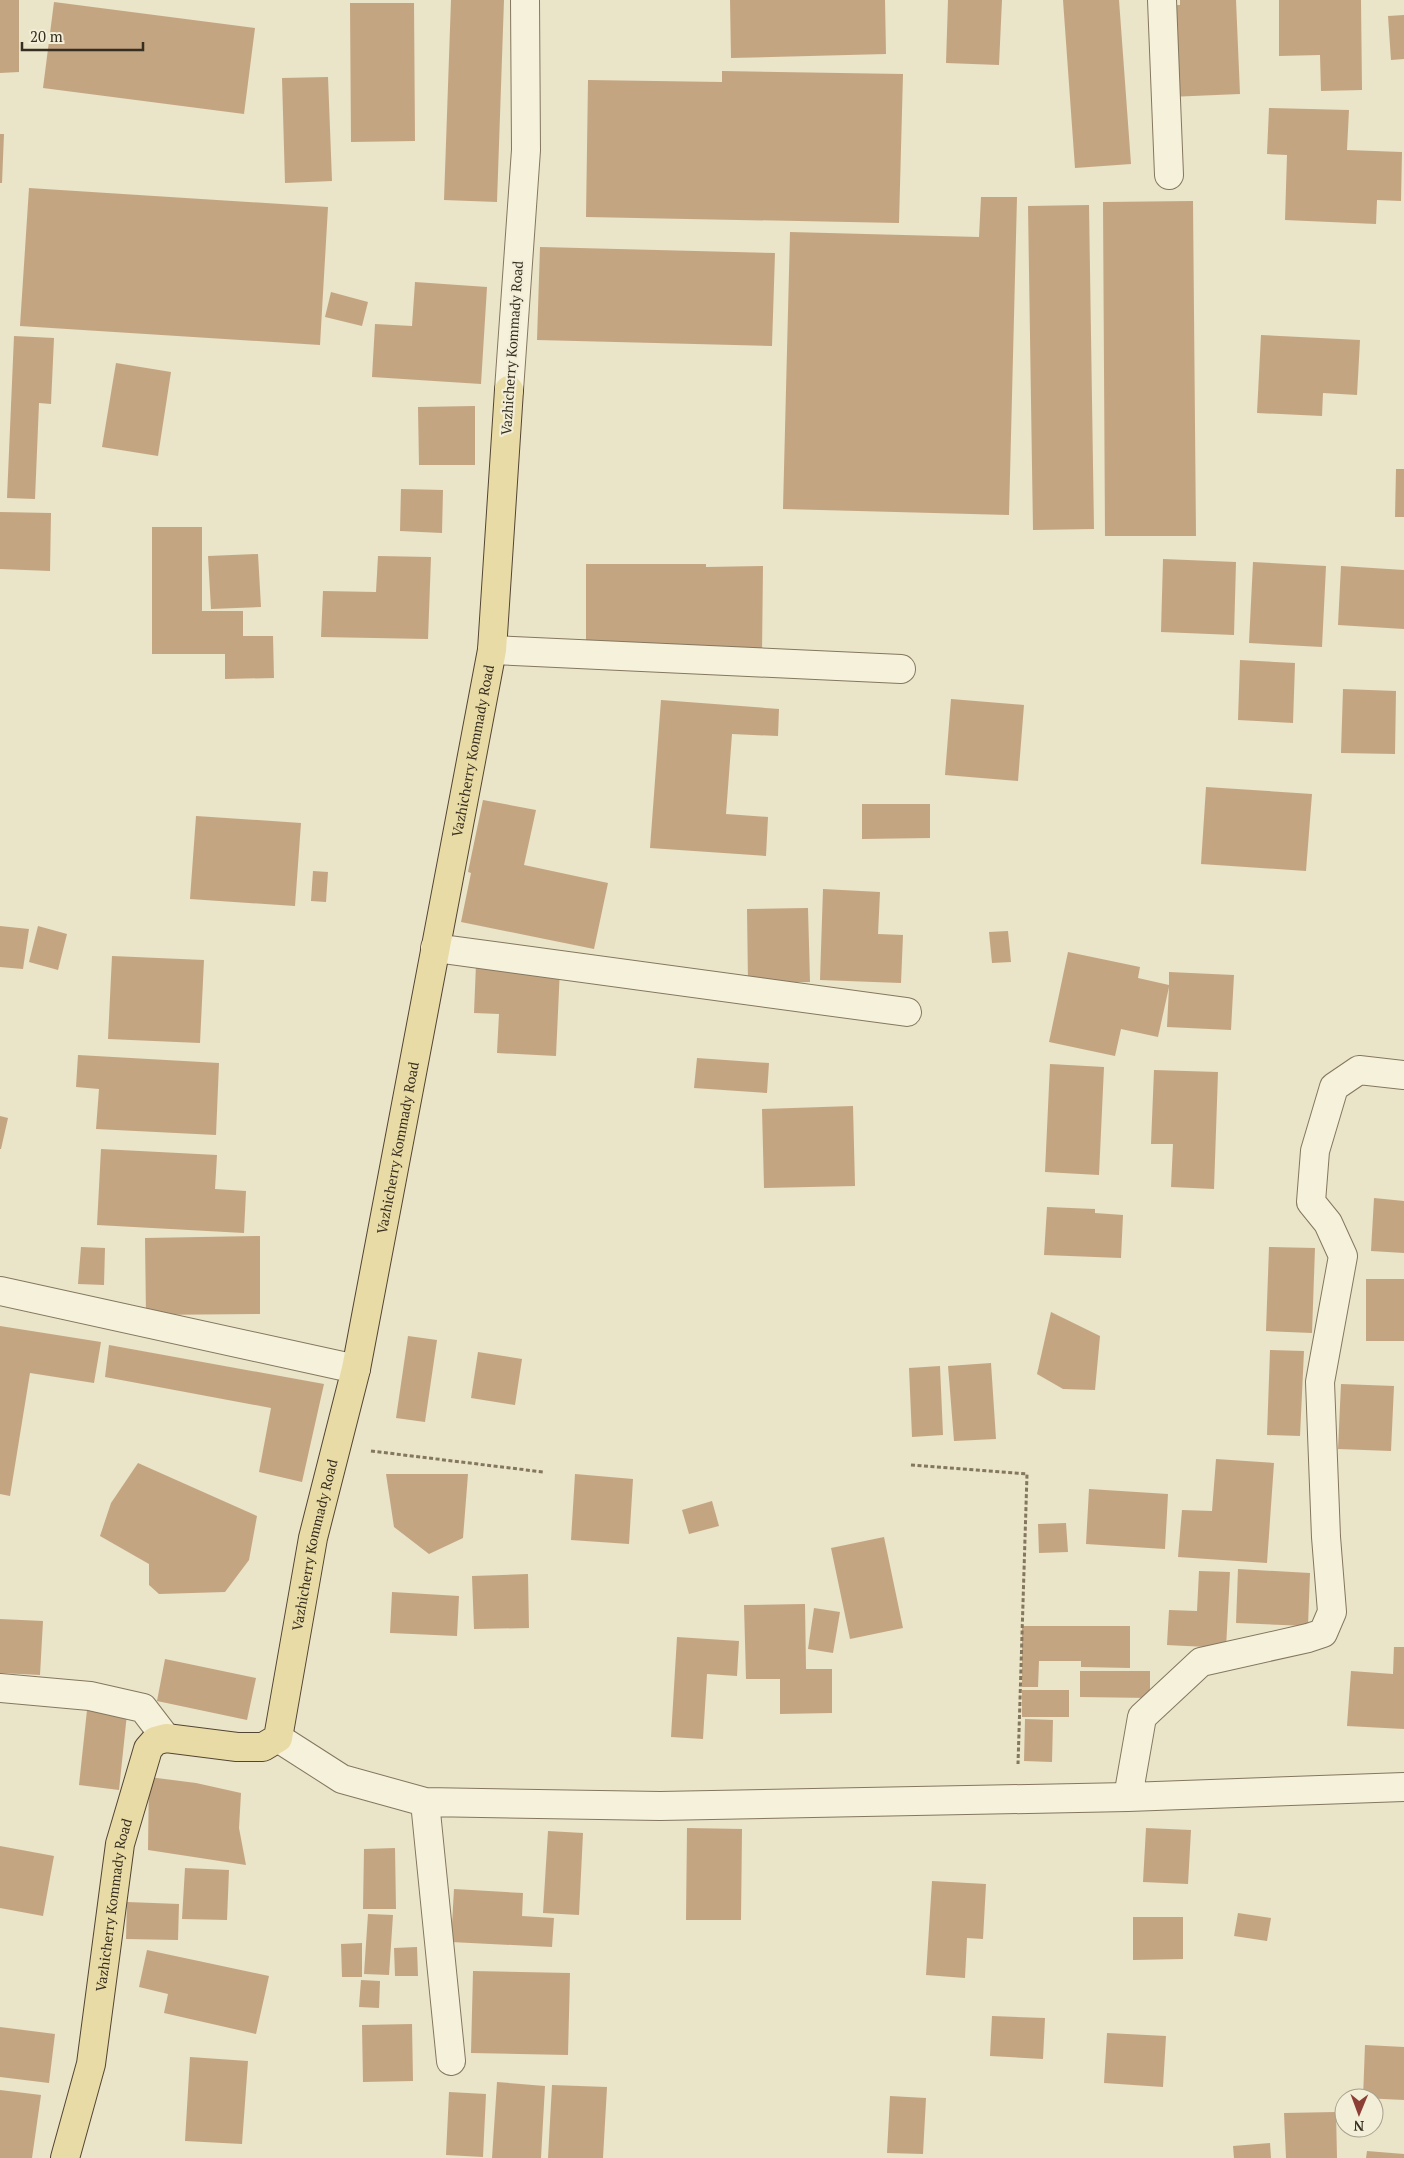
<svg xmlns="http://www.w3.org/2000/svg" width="1404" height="2158" font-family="'PT Serif',serif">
  <rect width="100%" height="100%" fill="#eae4c8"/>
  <path fill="#c4a582" d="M 0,0 L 19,0 L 19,72 L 0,73 Z
    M 451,0 L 504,0 L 497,202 L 444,200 Z
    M 730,0 L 885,0 L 886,54 L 731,58 Z
    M 948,0 L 1002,0 L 999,65 L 946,63 Z
    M 1063,0 L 1119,0 L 1131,164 L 1075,168 Z
    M 1180,0 L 1236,0 L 1240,94 L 1169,97 L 1165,5 L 1180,5 Z
    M 1279,0 L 1361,0 L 1362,90 L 1321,91 L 1320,55 L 1279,56 Z
    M 54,2 L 255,28 L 244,114 L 43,88 Z
    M 350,3 L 414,3 L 415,141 L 351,142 Z
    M 1404,15 L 1404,59 L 1391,60 L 1388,16 Z
    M 722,71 L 903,74 L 899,223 L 586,217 L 588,80 L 722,82 Z
    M 328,77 L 332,181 L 285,183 L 282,78 Z
    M 1269,108 L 1349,110 L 1347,150 L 1402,152 L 1401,201 L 1377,200 L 1376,224 L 1285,220 L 1287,155 L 1267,154 Z
    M 0,134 L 4,134 L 2,183 L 0,183 Z
    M 29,188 L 328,207 L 320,345 L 20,326 Z
    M 981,197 L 1017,197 L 1009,515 L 783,509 L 790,232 L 979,237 Z
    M 1193,201 L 1196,536 L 1105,536 L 1103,202 Z
    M 1089,205 L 1094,529 L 1033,530 L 1028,206 Z
    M 540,247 L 775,253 L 772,346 L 537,340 Z
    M 415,282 L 487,287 L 481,384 L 372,377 L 375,324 L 412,326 Z
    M 331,292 L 368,302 L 362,326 L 325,317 Z
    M 1261,335 L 1360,340 L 1357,395 L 1323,393 L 1322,416 L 1257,413 Z
    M 14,336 L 54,338 L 51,404 L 39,403 L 35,499 L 7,498 Z
    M 116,363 L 171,372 L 158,456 L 102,447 Z
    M 475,406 L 475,465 L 419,465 L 418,407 Z
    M 1396,469 L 1404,469 L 1404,517 L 1395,517 Z
    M 401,489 L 443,490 L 442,533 L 400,531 Z
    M 0,512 L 51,513 L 50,571 L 0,569 Z
    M 152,527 L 202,527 L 202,611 L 243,611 L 243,636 L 273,636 L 274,678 L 225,679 L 225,654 L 152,654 Z
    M 258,554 L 261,607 L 211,609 L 208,556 Z
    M 378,556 L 431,557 L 428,639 L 321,637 L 323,591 L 376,592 Z
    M 1163,559 L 1236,562 L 1234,635 L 1161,632 Z
    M 1253,562 L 1326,566 L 1322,647 L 1249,643 Z
    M 586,564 L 706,564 L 706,567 L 763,566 L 762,653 L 586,652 Z
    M 1341,566 L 1404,570 L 1404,629 L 1338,625 Z
    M 1240,660 L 1295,663 L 1293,723 L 1238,720 Z
    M 1343,689 L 1396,691 L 1395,754 L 1341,753 Z
    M 951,699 L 1024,705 L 1018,781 L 945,775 Z
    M 661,700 L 779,709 L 778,736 L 732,734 L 726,814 L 768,817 L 766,856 L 650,848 Z
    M 1206,787 L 1312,794 L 1306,871 L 1201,864 Z
    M 483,800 L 536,810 L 524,865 L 608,883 L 594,949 L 461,922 L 471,873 L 468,872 Z
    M 862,804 L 930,804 L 930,838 L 862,839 Z
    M 196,816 L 301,823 L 295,906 L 190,899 Z
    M 313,871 L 328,872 L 326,902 L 311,901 Z
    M 823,889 L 880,892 L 878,934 L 903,935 L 901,983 L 820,980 Z
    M 808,908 L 810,982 L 748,983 L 747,909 Z
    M 0,926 L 29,929 L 23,969 L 0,967 Z
    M 38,926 L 67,934 L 58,970 L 29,962 Z
    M 1008,931 L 1011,962 L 992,963 L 989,932 Z
    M 1068,952 L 1140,967 L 1138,978 L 1169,985 L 1169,972 L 1234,975 L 1231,1030 L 1167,1027 L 1169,987 L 1158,1037 L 1121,1029 L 1115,1056 L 1049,1042 Z
    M 112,956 L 204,960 L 200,1043 L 108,1039 Z
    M 476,964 L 560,968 L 556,1056 L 497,1053 L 499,1014 L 474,1013 Z
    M 78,1055 L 219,1063 L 216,1135 L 96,1129 L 99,1089 L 76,1087 Z
    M 697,1058 L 769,1063 L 767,1093 L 694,1088 Z
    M 1050,1064 L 1104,1067 L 1099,1175 L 1045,1172 Z
    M 1154,1070 L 1218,1072 L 1214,1189 L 1171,1187 L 1173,1144 L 1151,1144 Z
    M 853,1106 L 855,1186 L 764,1188 L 762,1109 Z
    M 0,1116 L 8,1118 L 1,1149 L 0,1149 Z
    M 101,1149 L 217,1155 L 215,1189 L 246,1191 L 244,1233 L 97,1225 Z
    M 1374,1198 L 1404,1201 L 1404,1253 L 1371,1251 Z
    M 1047,1207 L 1095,1209 L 1095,1213 L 1123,1215 L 1121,1258 L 1044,1255 Z
    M 260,1236 L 260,1314 L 146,1315 L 145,1238 Z
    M 81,1247 L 105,1248 L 104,1285 L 78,1284 Z
    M 1269,1247 L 1315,1248 L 1312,1333 L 1266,1331 Z
    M 1366,1279 L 1404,1279 L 1404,1341 L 1366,1341 Z
    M 1051,1312 L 1100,1336 L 1095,1390 L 1063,1389 L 1037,1374 Z
    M 0,1326 L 101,1342 L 94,1383 L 30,1373 L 10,1496 L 0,1494 Z
    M 408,1336 L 437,1340 L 425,1422 L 396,1418 Z
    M 109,1345 L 324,1384 L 302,1482 L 259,1472 L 271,1408 L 105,1377 Z
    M 1270,1350 L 1304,1351 L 1300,1436 L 1267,1435 Z
    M 478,1352 L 522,1359 L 515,1405 L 471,1398 Z
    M 991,1363 L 996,1439 L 954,1441 L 948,1366 Z
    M 940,1366 L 943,1435 L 912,1437 L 909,1368 Z
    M 1341,1384 L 1394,1386 L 1391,1451 L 1338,1449 Z
    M 1216,1459 L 1274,1463 L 1267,1563 L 1178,1557 L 1182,1510 L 1212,1511 Z
    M 138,1463 L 257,1516 L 249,1560 L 225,1592 L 159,1594 L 149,1585 L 149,1564 L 100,1536 L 111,1503 Z
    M 386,1474 L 468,1474 L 463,1538 L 429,1554 L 394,1527 Z
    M 575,1474 L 633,1479 L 629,1544 L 571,1540 Z
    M 1089,1489 L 1168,1494 L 1165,1549 L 1086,1544 Z
    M 712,1501 L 719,1526 L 689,1534 L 682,1510 Z
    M 1066,1523 L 1068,1552 L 1039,1553 L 1038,1524 Z
    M 884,1537 L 903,1628 L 850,1639 L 831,1548 Z
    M 1238,1569 L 1310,1573 L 1308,1626 L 1236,1623 Z
    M 1199,1571 L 1230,1572 L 1226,1648 L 1167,1645 L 1169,1610 L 1197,1611 Z
    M 528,1574 L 529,1628 L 474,1629 L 472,1576 Z
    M 392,1592 L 459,1596 L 457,1636 L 390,1633 Z
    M 805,1604 L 806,1669 L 832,1669 L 832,1713 L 780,1714 L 780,1679 L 746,1679 L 744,1605 Z
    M 814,1608 L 840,1612 L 833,1653 L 808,1649 Z
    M 0,1619 L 43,1621 L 40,1675 L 0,1673 Z
    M 1022,1626 L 1130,1626 L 1130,1668 L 1081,1667 L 1081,1661 L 1039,1661 L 1038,1687 L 1022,1687 Z
    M 677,1637 L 739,1641 L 737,1676 L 707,1674 L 703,1739 L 671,1737 Z
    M 1394,1647 L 1404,1647 L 1404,1729 L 1347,1726 L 1351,1671 L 1393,1674 Z
    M 165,1659 L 256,1678 L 247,1720 L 157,1701 Z
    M 1080,1671 L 1150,1671 L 1150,1698 L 1080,1697 Z
    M 1022,1690 L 1069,1690 L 1069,1717 L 1022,1717 Z
    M 87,1710 L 127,1714 L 119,1790 L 79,1785 Z
    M 1025,1719 L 1053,1720 L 1052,1762 L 1024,1761 Z
    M 149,1777 L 196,1783 L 241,1793 L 239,1828 L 246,1865 L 148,1850 Z
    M 687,1828 L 742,1829 L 741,1920 L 686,1920 Z
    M 1146,1828 L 1191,1830 L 1188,1884 L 1143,1882 Z
    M 548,1831 L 583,1833 L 579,1915 L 543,1913 Z
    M 0,1846 L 54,1856 L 43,1916 L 0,1908 Z
    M 395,1848 L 396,1909 L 363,1909 L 364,1849 Z
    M 185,1868 L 229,1870 L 227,1920 L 182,1919 Z
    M 932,1881 L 986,1884 L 983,1939 L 967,1938 L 965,1978 L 926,1975 Z
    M 454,1889 L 523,1893 L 522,1916 L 554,1918 L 552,1947 L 451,1942 Z
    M 127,1902 L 179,1904 L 178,1940 L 126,1939 Z
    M 1238,1913 L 1271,1918 L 1267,1941 L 1234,1936 Z
    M 368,1914 L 393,1915 L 389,1975 L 364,1974 Z
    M 1133,1917 L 1183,1917 L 1183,1959 L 1133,1960 Z
    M 362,1943 L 362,1977 L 342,1977 L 341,1944 Z
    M 417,1947 L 418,1976 L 395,1976 L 394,1948 Z
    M 147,1950 L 269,1976 L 256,2034 L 164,2013 L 168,1994 L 139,1987 Z
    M 473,1971 L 570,1973 L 568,2055 L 471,2053 Z
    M 361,1980 L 380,1981 L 379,2008 L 359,2007 Z
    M 992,2016 L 1045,2018 L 1043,2059 L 990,2056 Z
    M 412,2024 L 413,2081 L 363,2082 L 362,2025 Z
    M 0,2027 L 55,2034 L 49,2083 L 0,2077 Z
    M 1107,2033 L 1166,2036 L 1163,2087 L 1104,2083 Z
    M 1365,2045 L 1404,2047 L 1404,2100 L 1363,2098 Z
    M 190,2057 L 248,2061 L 242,2144 L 185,2141 Z
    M 497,2082 L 545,2086 L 541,2158 L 492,2158 Z
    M 552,2085 L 607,2087 L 603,2158 L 548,2158 Z
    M 0,2090 L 41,2095 L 32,2158 L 0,2158 Z
    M 449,2092 L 486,2094 L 483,2157 L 446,2155 Z
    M 890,2096 L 926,2098 L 923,2154 L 887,2153 Z
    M 1336,2112 L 1337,2158 L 1286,2158 L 1284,2113 Z
    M 1270,2143 L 1271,2158 L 1234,2158 L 1233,2146 Z
    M 1367,2151 L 1404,2154 L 1404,2158 L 1366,2158 Z"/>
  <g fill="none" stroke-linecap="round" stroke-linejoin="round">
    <g stroke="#84775f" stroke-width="30">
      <path id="minor" d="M 1162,0 L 1169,175
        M 509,390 L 526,150 L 525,0
        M 492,650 L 901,669
        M 435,948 L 907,1012
        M 0,1291 L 356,1369
        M 0,1688 L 90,1696 L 143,1708 L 166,1738
        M 278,1738 L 342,1779 L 425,1802 L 660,1806 L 1128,1797 L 1404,1787
        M 1128,1797 L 1142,1717 L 1201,1662 L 1308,1638 L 1323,1633 L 1332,1612 L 1326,1537 L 1320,1382 L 1343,1256 L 1328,1223 L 1311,1202 L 1315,1151 L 1334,1087 L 1359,1070 L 1404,1075
        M 425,1802 L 451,2061"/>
    </g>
    <g stroke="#534533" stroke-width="30">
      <g id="major">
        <path id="s1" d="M 65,2158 L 91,2064 L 120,1844 L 148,1749 L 155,1741 L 166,1738 L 237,1747 L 263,1747 L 278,1738 L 313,1538 L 356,1369 L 492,650 L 509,390"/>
      </g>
    </g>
    <path stroke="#84775f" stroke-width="3" stroke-dasharray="4 2.5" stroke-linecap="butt" d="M 371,1451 L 543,1472
      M 911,1465 L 1027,1474 L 1018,1764"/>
    <use href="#minor" stroke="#f6f1db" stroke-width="28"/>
    <use href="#major" stroke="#e9dba5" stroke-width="28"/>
  </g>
  <g text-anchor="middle" stroke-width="4.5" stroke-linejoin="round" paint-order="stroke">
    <g font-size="14" fill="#362e21" stroke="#f2eed7">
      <text transform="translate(512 348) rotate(-86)" y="5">Vazhicherry Kommady Road</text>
      <text dy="5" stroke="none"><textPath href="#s1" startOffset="1562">Vazhicherry Kommady Road</textPath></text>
      <text dy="5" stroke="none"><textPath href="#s1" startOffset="1158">Vazhicherry Kommady Road</textPath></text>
      <text dy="5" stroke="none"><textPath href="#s1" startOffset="752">Vazhicherry Kommady Road</textPath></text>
      <text dy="5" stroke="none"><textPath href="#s1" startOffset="258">Vazhicherry Kommady Road</textPath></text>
    </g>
  </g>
  <g transform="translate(1359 2113) rotate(181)"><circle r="24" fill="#f2eed7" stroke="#a7a18e"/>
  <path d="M0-4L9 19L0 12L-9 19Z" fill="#8d3f35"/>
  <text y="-8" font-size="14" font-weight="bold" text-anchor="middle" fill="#362e21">N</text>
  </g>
  <path d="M22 42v8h121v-8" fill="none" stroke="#362e21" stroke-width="2.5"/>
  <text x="30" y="42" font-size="15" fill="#362e21" stroke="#f2eed7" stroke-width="4" paint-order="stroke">20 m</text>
</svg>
